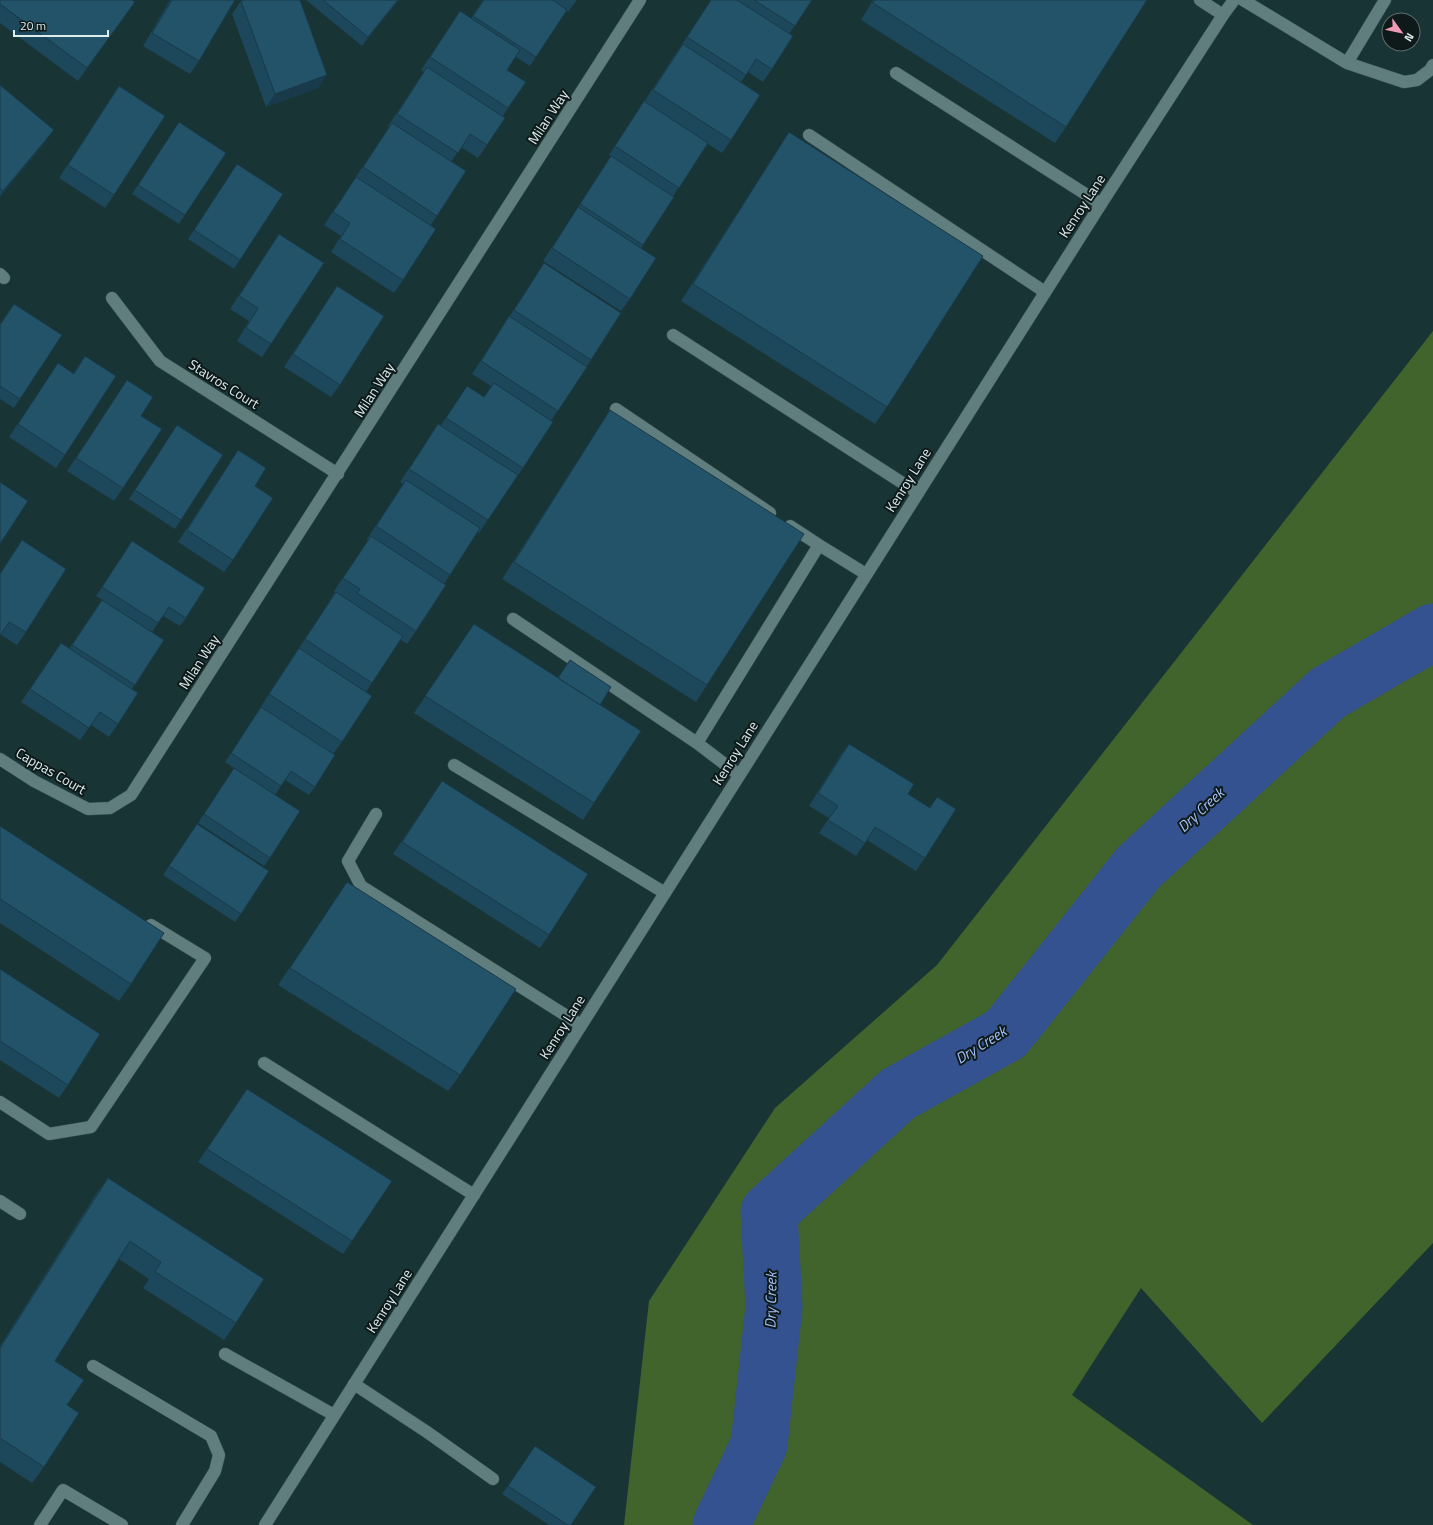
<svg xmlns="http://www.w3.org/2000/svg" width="1433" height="1525" font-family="'Titillium Web',sans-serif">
  <rect width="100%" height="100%" fill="#193435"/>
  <path fill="#41632c" d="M 1433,331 L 1433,1243 L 1262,1423 L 1141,1288 L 1072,1395 L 1253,1525 L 624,1525 L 649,1301 L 775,1108 L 937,965 Z"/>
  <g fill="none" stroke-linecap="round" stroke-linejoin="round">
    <path stroke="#33528f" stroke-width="57" d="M 721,1525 L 759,1445 L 774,1307 L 769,1212 L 898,1094 L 1006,1034 L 1138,868 L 1328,693 L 1433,632"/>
    <g stroke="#3a5253" stroke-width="13">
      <path id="lane" d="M 1200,0 L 1223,15
        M 1243,0 L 1347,63 L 1404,82 L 1417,80 L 1430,70 L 1433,65
        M 1347,63 L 1385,0
        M 896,73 L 1101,204
        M 809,135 L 1045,292
        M 0,274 L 4,278
        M 673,335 L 918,493
        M 616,409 L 770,513
        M 790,526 L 819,545
        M 513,619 L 697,743 L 739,775
        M 697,743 L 819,545 L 866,574
        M 454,765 L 665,893
        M 376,814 L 348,861 L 361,886 L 581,1025
        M 264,1063 L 474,1195
        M 0,1102 L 49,1134 L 91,1127 L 205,958 L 151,925
        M 0,1201 L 20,1214
        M 225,1354 L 334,1415
        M 93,1366 L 211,1436 L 219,1455 L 215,1471 L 182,1525
        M 354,1384 L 427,1432 L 493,1479
        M 40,1525 L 63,1490 L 122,1525"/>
    </g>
    <g stroke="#3a5253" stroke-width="13">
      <path id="street" d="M 112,298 L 160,361 L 338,474
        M 0,759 L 34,781 L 88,809 L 110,808 L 131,795 L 640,0
        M 265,1525 L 1101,204 L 1223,15 L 1234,0"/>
    </g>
    <use href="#lane" stroke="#617e7f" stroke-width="12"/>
    <use href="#street" stroke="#617e7f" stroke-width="12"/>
  </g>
  <path fill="#1d475a" d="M 0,0 L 126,15 L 78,81 L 0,23 Z
    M 170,0 L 235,0 L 199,61 L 190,74 L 143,46 Z
    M 306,0 L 399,0 L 362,46 Z
    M 483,0 L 577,0 L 568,12 L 566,11 L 530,66 L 516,57 L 507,70 L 508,108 L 503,116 L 487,145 L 478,158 L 461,147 L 451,162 L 437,216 L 430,226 L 403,280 L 394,293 L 331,252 L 341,236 L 324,225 L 389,127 L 388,126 L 424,72 L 421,70 L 460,11 L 471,18 Z
    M 711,0 L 812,0 L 789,34 L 772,69 L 763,82 L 748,72 L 741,82 L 731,140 L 722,153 L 708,144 L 673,196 L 674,197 L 641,248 L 630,299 L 621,311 L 543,261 L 611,156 L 609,155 L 638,110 L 644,101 L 644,102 Z
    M 873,0 L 1147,0 L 1066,127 L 1055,143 L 861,20 Z
    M 241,1 L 327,75 L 318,88 L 266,107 L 232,14 Z
    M 0,85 L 45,143 L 0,197 Z
    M 119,86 L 114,195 L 105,208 L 59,178 Z
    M 179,122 L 185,215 L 179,224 L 132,194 Z
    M 789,132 L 887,407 L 875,424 L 681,301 L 778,149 Z
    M 237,164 L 240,260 L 234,269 L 188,239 Z
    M 279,234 L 271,344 L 262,357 L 237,341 L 249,321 L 230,309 Z
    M 544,263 L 591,360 L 551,421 L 523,468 L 514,481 L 479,533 L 478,532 L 444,584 L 416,631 L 407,644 L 400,639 L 366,692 L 342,742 L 333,754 L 315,787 L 309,795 L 285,780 L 275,795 L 225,762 L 327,605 L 335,592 L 334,591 L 368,540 L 367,539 L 403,484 L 400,482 L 438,424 L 441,425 L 467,386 L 484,397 L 491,386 L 472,374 Z
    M 337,286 L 340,385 L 331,397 L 284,367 Z
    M 14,304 L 20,399 L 14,408 L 0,399 L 0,324 Z
    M 85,356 L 65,455 L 56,468 L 9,437 L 58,363 L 73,373 Z
    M 127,380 L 141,416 L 123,488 L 114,501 L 67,471 Z
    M 610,410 L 707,685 L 696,702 L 502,579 L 599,427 Z
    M 177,425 L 181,520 L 175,529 L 129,499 Z
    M 238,450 L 233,560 L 224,572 L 178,542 Z
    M 22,540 L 26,632 L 17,645 L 1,635 L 0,636 L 0,573 Z
    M 132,541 L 186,618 L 180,626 L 163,616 L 152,632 L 96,596 Z
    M 102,600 L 164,640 L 132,689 L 118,724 L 109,737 L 91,725 L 80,740 L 21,702 L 61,643 L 69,649 Z
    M 474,624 L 558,678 L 570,660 L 600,705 L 594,803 L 583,820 L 414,713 Z
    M 849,744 L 908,794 L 929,808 L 937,797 L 925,858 L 916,871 L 867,840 L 856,856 L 819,833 L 829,818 L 809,806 L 840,756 Z
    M 234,768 L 270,858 L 264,866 L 198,823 Z
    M 442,781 L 549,935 L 540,948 L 393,854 Z
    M 197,824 L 241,914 L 235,922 L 163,875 Z
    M 0,826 L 131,984 L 119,1001 L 0,923 Z
    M 347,882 L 460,1075 L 448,1091 L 278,985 Z
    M 0,969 L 68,1085 L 59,1098 L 0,1060 Z
    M 247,1089 L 352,1241 L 343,1254 L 198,1162 Z
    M 108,1178 L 236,1323 L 224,1340 L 143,1288 L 149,1279 L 119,1259 L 55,1361 L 67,1405 L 44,1467 L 32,1483 L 0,1462 L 0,1346 L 96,1194 Z
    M 529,1455 L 571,1525 L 549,1525 L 502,1494 Z"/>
  <path fill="#183a4a" d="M 398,0 L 399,0 L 396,4 L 362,46 L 368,37 Z
    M 135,2 L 126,15 L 78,81 L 87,68 Z
    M 327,75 L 318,88 L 266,107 L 275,94 Z
    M 54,130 L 45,143 L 0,197 L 0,196 L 3,191 Z"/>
  <path fill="#225369" stroke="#183a4a" d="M 0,0 L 132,0 L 135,2 L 87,68 L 0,4 Z
    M 172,0 L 235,0 L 199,61 L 152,33 Z
    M 244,0 L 300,0 L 327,75 L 275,94 L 241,1 Z
    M 323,0 L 398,0 L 368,37 Z
    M 484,0 L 553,0 L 567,10 L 536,57 L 473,16 Z
    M 711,0 L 737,0 L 793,36 L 772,69 L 756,59 L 746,75 L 687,37 Z
    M 754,0 L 812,0 L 795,26 Z
    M 874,0 L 1147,0 L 1066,127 L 873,3 Z
    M 460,11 L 520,50 L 507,70 L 526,82 L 508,108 L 430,57 Z
    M 683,44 L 760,95 L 731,140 L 653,90 Z
    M 427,67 L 505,118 L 487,145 L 470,134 L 458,153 L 397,114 Z
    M 0,85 L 54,130 L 3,191 L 0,188 Z
    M 119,86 L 165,116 L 114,195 L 68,165 Z
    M 644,101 L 708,143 L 679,188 L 615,146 Z
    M 179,122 L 226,153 L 185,215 L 138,185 Z
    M 392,123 L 466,171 L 437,216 L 363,167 Z
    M 789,132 L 983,256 L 887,407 L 693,284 Z
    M 611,156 L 674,197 L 643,245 L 580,204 Z
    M 237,164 L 283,194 L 240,260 L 194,230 Z
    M 356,177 L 436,229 L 403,280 L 340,239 L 350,223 L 333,212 Z
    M 578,207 L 656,258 L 630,299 L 552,248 Z
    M 279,234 L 324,263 L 271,344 L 246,328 L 258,308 L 239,296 Z
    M 544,263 L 621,313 L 591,360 L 514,310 Z
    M 337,286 L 384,316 L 340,385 L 293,354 Z
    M 14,304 L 62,335 L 20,399 L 0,386 L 0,325 Z
    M 509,316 L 587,367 L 558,411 L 481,361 Z
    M 85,356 L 116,376 L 65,455 L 18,424 L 58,363 L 74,374 Z
    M 127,380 L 153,397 L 141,416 L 162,429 L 123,488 L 76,458 Z
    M 494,383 L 553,422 L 523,468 L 446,418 L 467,386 L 484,397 Z
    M 610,410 L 804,534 L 707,685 L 514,562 Z
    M 438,424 L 518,475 L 488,520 L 409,469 Z
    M 177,425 L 223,455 L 181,520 L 135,490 Z
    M 238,450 L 266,468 L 255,486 L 273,498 L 233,560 L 187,530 Z
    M 406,480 L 480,528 L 450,575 L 376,526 Z
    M 0,482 L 28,501 L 0,544 Z
    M 371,536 L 446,585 L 416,631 L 357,593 L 360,589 L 343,578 Z
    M 22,540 L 66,569 L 26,632 L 9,622 L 0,636 L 0,574 Z
    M 132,541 L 205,588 L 186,618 L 169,607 L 158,623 L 102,587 Z
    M 336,592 L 403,636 L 372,683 L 305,639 Z
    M 102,600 L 164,640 L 135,685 L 72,645 Z
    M 474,624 L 641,731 L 594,803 L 425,696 Z
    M 61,643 L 138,693 L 118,724 L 100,712 L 89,728 L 30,689 Z
    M 299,648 L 372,696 L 342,742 L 269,694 Z
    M 570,660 L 611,687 L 600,705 L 558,678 Z
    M 261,707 L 335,755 L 315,787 L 291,771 L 281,786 L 231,753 Z
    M 849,744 L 914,784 L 908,794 L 930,808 L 937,797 L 956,809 L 925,858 L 875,827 L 865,843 L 828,820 L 838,806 L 818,793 Z
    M 234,768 L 300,811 L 270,858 L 204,814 Z
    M 442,781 L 588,874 L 549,935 L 402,842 Z
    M 197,824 L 269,871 L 241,914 L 169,866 Z
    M 0,826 L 164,933 L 131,984 L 0,899 Z
    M 347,882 L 516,989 L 460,1075 L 290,968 Z
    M 0,969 L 100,1034 L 68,1085 L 0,1041 Z
    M 247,1089 L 392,1181 L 352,1241 L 207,1149 Z
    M 108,1178 L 264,1279 L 236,1323 L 155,1272 L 161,1262 L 130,1241 L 55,1361 L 84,1380 L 67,1405 L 79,1413 L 44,1467 L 0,1438 L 0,1348 Z
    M 535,1446 L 596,1487 L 571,1525 L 568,1525 L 508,1486 Z"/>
  <g text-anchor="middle" stroke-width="4" stroke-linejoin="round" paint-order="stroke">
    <g font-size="14" fill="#ddeced" stroke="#0e1a1a">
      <text transform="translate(548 117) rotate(-57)" y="5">Milan Way</text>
      <text transform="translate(1082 206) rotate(-57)" y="5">Kenroy Lane</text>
      <text transform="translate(224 384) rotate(32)" y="5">Stavros Court</text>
      <text transform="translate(374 390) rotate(-57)" y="5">Milan Way</text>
      <text transform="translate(908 480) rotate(-58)" y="5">Kenroy Lane</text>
      <text transform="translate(199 662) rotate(-57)" y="5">Milan Way</text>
      <text transform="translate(735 753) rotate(-58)" y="5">Kenroy Lane</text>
      <text transform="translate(51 771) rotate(30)" y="5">Cappas Court</text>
      <text transform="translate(562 1027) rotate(-58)" y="5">Kenroy Lane</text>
      <text transform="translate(389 1301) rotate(-58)" y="5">Kenroy Lane</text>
    </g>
    <g font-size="15" font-style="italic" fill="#a5c1f6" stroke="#0e1a1a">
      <text transform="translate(1201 810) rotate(-43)" y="5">Dry Creek</text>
      <text transform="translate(981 1045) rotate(-32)" y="5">Dry Creek</text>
      <text transform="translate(771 1300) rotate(-89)" y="5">Dry Creek</text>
    </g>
  </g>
  <g transform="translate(1401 32) rotate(123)"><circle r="19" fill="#0e1a1a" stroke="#616e6e"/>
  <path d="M0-3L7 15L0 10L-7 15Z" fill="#f09ab6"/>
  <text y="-6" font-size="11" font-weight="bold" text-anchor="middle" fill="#ddeced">N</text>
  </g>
  <path d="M14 30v6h94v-6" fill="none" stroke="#ddeced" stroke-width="2"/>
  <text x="20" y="30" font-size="12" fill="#ddeced" stroke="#0e1a1a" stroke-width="3" paint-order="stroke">20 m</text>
</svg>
